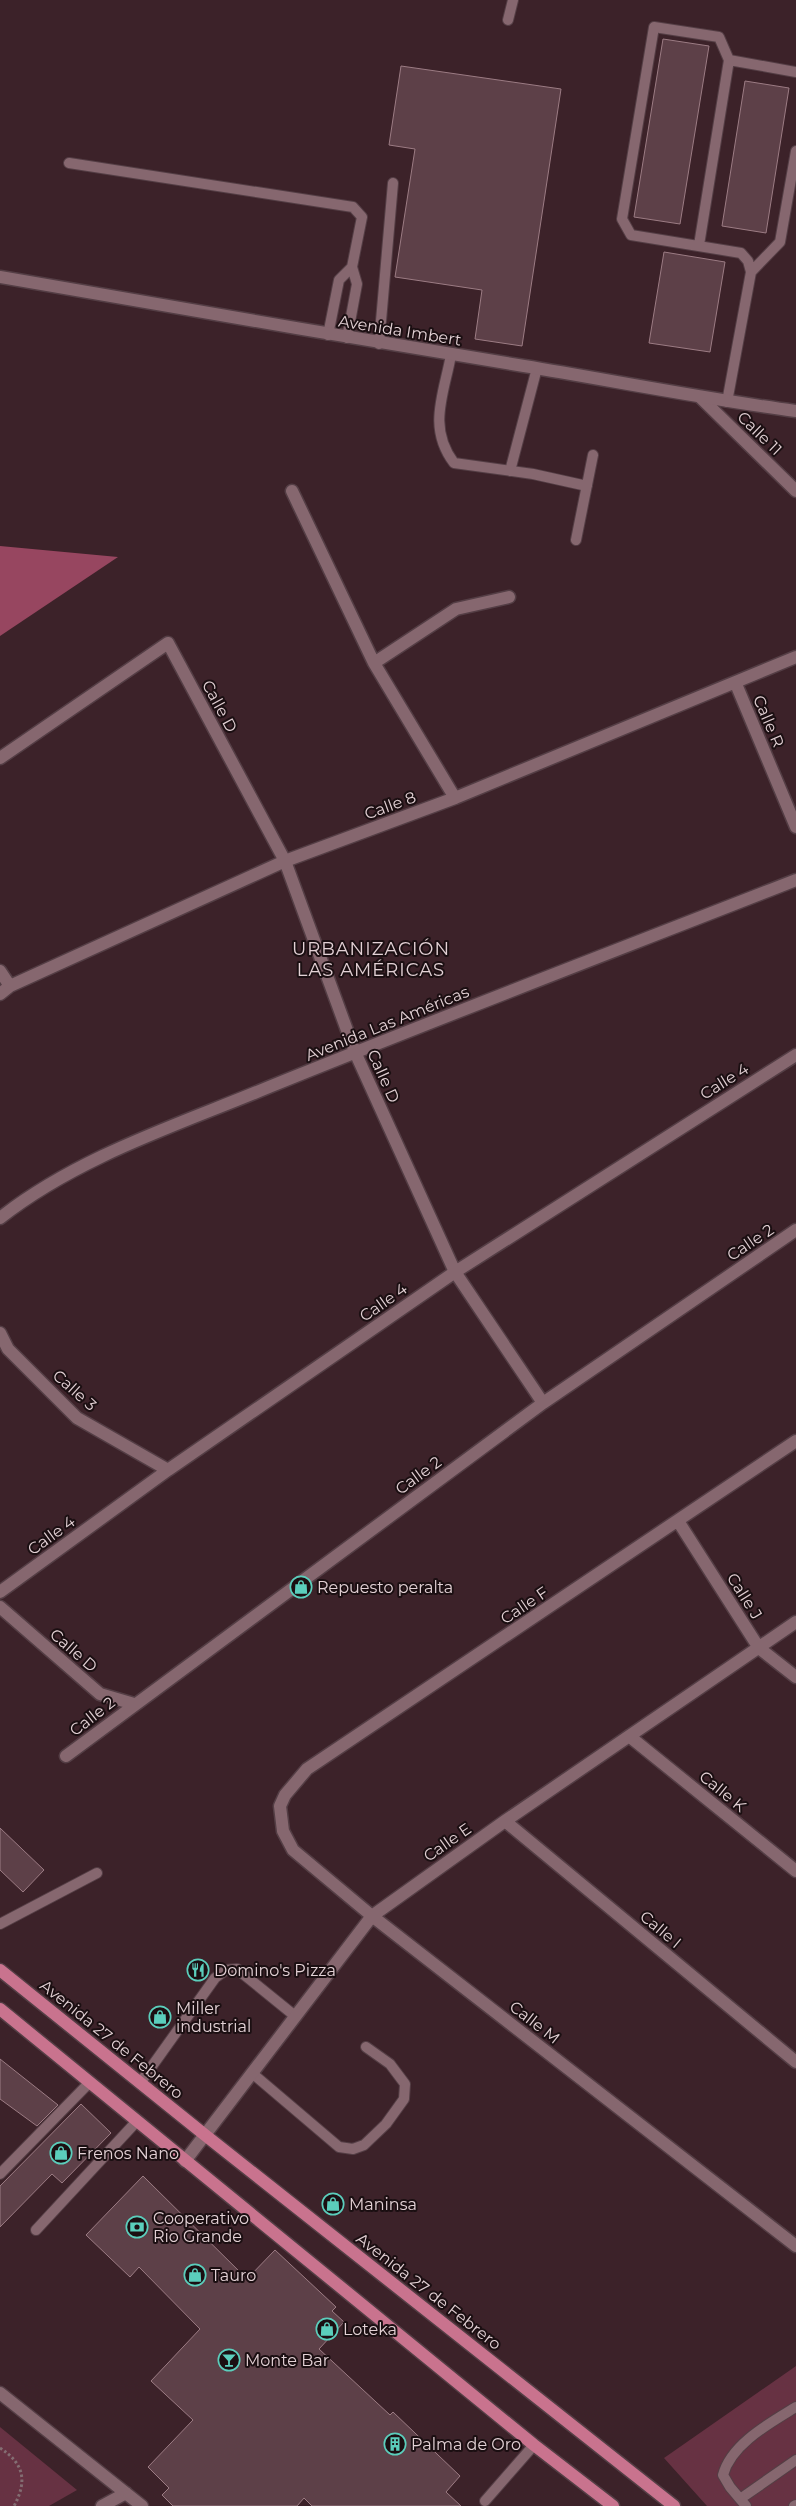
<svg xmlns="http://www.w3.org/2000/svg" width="796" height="2506" font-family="Montserrat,sans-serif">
  <rect width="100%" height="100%" fill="#3c2229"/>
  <path fill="#673243" d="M 796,2366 L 796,2506 L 707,2506 L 664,2458 Z
    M 0,2427 L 77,2490 L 49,2506 L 0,2506 Z"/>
  <path fill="#974660" d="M 0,546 L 118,557 L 0,636 Z"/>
  <path fill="#5d4048" stroke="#9c7c84" d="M 663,39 L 709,46 L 680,224 L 634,217 Z
    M 401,66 L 561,89 L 522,346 L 475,339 L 482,290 L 395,277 L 415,149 L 389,145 Z
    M 745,81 L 789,88 L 766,233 L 722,226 Z
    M 664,252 L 725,262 L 710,352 L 649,343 Z
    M 0,1828 L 44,1870 L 23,1892 L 0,1870 Z
    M 0,2059 L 58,2105 L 37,2126 L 0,2099 Z
    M 81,2104 L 111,2133 L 62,2183 L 52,2174 L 0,2227 L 0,2186 Z
    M 143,2176 L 247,2279 L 275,2250 L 336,2307 L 332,2311 L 344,2322 L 319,2349 L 390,2415 L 393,2412 L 460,2476 L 446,2492 L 461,2506 L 312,2506 L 304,2498 L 297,2506 L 173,2506 L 162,2495 L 169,2488 L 148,2467 L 193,2420 L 151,2381 L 200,2329 L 139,2267 L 130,2277 L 86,2235 Z"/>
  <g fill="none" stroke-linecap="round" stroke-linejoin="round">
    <g stroke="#543e45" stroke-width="12">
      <path id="service" d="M 508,20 L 513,0
        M 69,163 L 353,207 L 362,217 L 352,267 L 357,284 L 347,338
        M 699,245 L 729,60 L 796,72
        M 751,272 L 780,242 L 796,151
        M 328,335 L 339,280 L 352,267
        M 379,344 L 393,183
        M 451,355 C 444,394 427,427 454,463 L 533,474 L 587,486
        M 727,402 L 751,272 L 748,261 L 741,253 L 631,235 L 622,219 L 654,27 L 719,37 L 729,60
        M 510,471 L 537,368
        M 576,540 L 593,455
        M 0,1924 L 97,1873
        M 252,2073 L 339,2147 L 353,2149 L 364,2145 L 386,2124 L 404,2099 L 405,2084 L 390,2064 L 366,2047
        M 140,2083 L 215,1978 L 226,1970 L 237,1969 L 295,2016
        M 0,2174 L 90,2082
        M 36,2230 L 137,2121
        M 740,2499 L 796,2460
        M 485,2501 L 534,2445
        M 746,2506 L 730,2487 L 723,2475 C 731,2444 770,2423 796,2407
        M 794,2506 L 796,2505"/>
    </g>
    <g stroke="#543e45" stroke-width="15">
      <path id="minor" d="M 701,398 L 796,491
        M 292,491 L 374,663 L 455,798
        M 374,663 L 456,609 L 509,597
        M 736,684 L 796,827
        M 0,758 L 168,643 L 285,861 L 355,1052 L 455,1272 L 543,1403
        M 0,971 L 10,986
        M 0,994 L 10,986 L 285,861 L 455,798 L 796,657
        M 0,1218 C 79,1156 178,1125 269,1087 C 444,1016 620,949 796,880
        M 0,1333 L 8,1349 L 77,1418 L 168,1470
        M 796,1441 L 307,1769 L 285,1795 L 280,1806 L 283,1831 L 293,1850 L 372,1916 L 796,2246
        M 678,1521 L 759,1648 L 796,1677
        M 0,1592 L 168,1470 L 455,1272 L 796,1055
        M 0,1607 L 100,1694 L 134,1704
        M 629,1736 L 796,1871
        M 66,1756 L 543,1403 L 796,1230
        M 505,1821 L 796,2062
        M 185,2161 L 372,1916 L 505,1821 L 796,1622
        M 0,2393 L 142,2506
        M 102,2506 L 126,2493"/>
    </g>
    <g stroke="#543e45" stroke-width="15">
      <path id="secondary" d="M 0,277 C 175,308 349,337 524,366 C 615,381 705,399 796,411"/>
    </g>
    <g stroke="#543e45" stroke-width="15">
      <path id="primary" d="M 0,1970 L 205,2135 L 674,2506
        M 0,2009 L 534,2445 L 613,2506"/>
    </g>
    <path stroke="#836d72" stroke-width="3" stroke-dasharray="2.5 2.5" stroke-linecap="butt" d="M 0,2448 C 25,2464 27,2482 14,2506"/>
    <use href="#service" stroke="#86676f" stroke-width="10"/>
    <use href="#minor" stroke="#86676f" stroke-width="12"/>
    <use href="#secondary" stroke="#86676f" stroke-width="12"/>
    <use href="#primary" stroke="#c9738e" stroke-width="12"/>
  </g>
  <defs>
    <g id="shop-ring" transform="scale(1.125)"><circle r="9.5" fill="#1b0f12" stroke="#5bcebc" stroke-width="1.5"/><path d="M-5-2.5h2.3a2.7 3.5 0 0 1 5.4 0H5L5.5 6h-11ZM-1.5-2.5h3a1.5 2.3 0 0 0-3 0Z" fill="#5bcebc"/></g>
    <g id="restaurant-ring" transform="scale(1.125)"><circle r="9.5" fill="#1b0f12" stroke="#5bcebc" stroke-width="1.5"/><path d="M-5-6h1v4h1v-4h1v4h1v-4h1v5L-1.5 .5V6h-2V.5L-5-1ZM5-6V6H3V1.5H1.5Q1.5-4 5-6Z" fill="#5bcebc"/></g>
    <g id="bank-ring" transform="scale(1.125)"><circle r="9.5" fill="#1b0f12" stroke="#5bcebc" stroke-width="1.5"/><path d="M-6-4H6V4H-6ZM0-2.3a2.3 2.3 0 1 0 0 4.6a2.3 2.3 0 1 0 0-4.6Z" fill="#5bcebc"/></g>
    <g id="bar-ring" transform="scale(1.125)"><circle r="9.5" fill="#1b0f12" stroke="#5bcebc" stroke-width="1.5"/><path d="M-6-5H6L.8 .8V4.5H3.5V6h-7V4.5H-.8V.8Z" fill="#5bcebc"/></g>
    <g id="building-ring" transform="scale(1.125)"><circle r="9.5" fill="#1b0f12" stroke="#5bcebc" stroke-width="1.5"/><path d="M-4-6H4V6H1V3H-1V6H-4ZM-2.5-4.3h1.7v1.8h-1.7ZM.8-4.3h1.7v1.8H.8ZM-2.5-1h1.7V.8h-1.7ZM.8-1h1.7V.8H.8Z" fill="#5bcebc"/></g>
  </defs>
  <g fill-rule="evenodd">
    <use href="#shop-ring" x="301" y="1587"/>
    <use href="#restaurant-ring" x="198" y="1970"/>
    <use href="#shop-ring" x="160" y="2017"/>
    <use href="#shop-ring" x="61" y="2153"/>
    <use href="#shop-ring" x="333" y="2204"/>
    <use href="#bank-ring" x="137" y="2227"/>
    <use href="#shop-ring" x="195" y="2275"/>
    <use href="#shop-ring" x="327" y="2329"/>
    <use href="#bar-ring" x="229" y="2360"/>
    <use href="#building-ring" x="395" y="2444"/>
  </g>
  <g text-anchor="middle" stroke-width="4" stroke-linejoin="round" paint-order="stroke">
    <g font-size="16" fill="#e3d1d5" stroke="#1b0f12">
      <text transform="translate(400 330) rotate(9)" y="6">Avenida Imbert</text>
      <text transform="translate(760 433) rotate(44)" y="6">Calle 11</text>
      <text transform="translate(220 706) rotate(62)" y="6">Calle D</text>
      <text transform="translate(769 721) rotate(67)" y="6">Calle R</text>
      <text transform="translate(390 805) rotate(-20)" y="6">Calle 8</text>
      <text transform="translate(387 1023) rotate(-22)" y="6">Avenida Las Américas</text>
      <text transform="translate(384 1076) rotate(66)" y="6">Calle D</text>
      <text transform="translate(724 1081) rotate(-32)" y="6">Calle 4</text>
      <text transform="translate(750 1242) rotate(-34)" y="6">Calle 2</text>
      <text transform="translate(383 1302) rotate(-35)" y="6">Calle 4</text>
      <text transform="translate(75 1390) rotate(42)" y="6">Calle 3</text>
      <text transform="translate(418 1475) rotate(-36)" y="6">Calle 2</text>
      <text transform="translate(51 1535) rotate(-36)" y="6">Calle 4</text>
      <text transform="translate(745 1596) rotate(58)" y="6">Calle J</text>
      <text transform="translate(524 1605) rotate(-34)" y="6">Calle F</text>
      <text transform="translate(74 1650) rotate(41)" y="6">Calle D</text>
      <text transform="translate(92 1716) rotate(-38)" y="6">Calle 2</text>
      <text transform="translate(723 1791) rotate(39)" y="6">Calle K</text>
      <text transform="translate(447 1842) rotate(-35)" y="6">Calle E</text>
      <text transform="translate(661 1929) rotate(40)" y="6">Calle I</text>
      <text transform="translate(535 2022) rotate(38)" y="6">Calle M</text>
      <text transform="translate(112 2039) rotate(39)" y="6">Avenida 27 de Febrero</text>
      <text transform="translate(429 2291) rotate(38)" y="6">Avenida 27 de Febrero</text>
    </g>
    <g font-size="16" fill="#e3d1d5" stroke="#1b0f12" text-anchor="start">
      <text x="317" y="1593">Repuesto peralta</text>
      <text x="214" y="1976">Domino's Pizza</text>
      <text x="176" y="2014">Miller<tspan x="176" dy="18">industrial</tspan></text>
      <text x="77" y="2159">Frenos Nano</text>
      <text x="349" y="2210">Maninsa</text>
      <text x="153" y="2224">Cooperativo<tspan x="153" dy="18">Rio Grande</tspan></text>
      <text x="211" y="2281">Tauro</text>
      <text x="343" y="2335">Loteka</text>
      <text x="245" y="2366">Monte Bar</text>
      <text x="411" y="2450">Palma de Oro</text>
    </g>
    <g font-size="18" letter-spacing="1" fill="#e3d1d5" stroke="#1b0f12">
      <text x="371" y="955">URBANIZACIÓN<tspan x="371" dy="21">LAS AMÉRICAS</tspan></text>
    </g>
  </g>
</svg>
